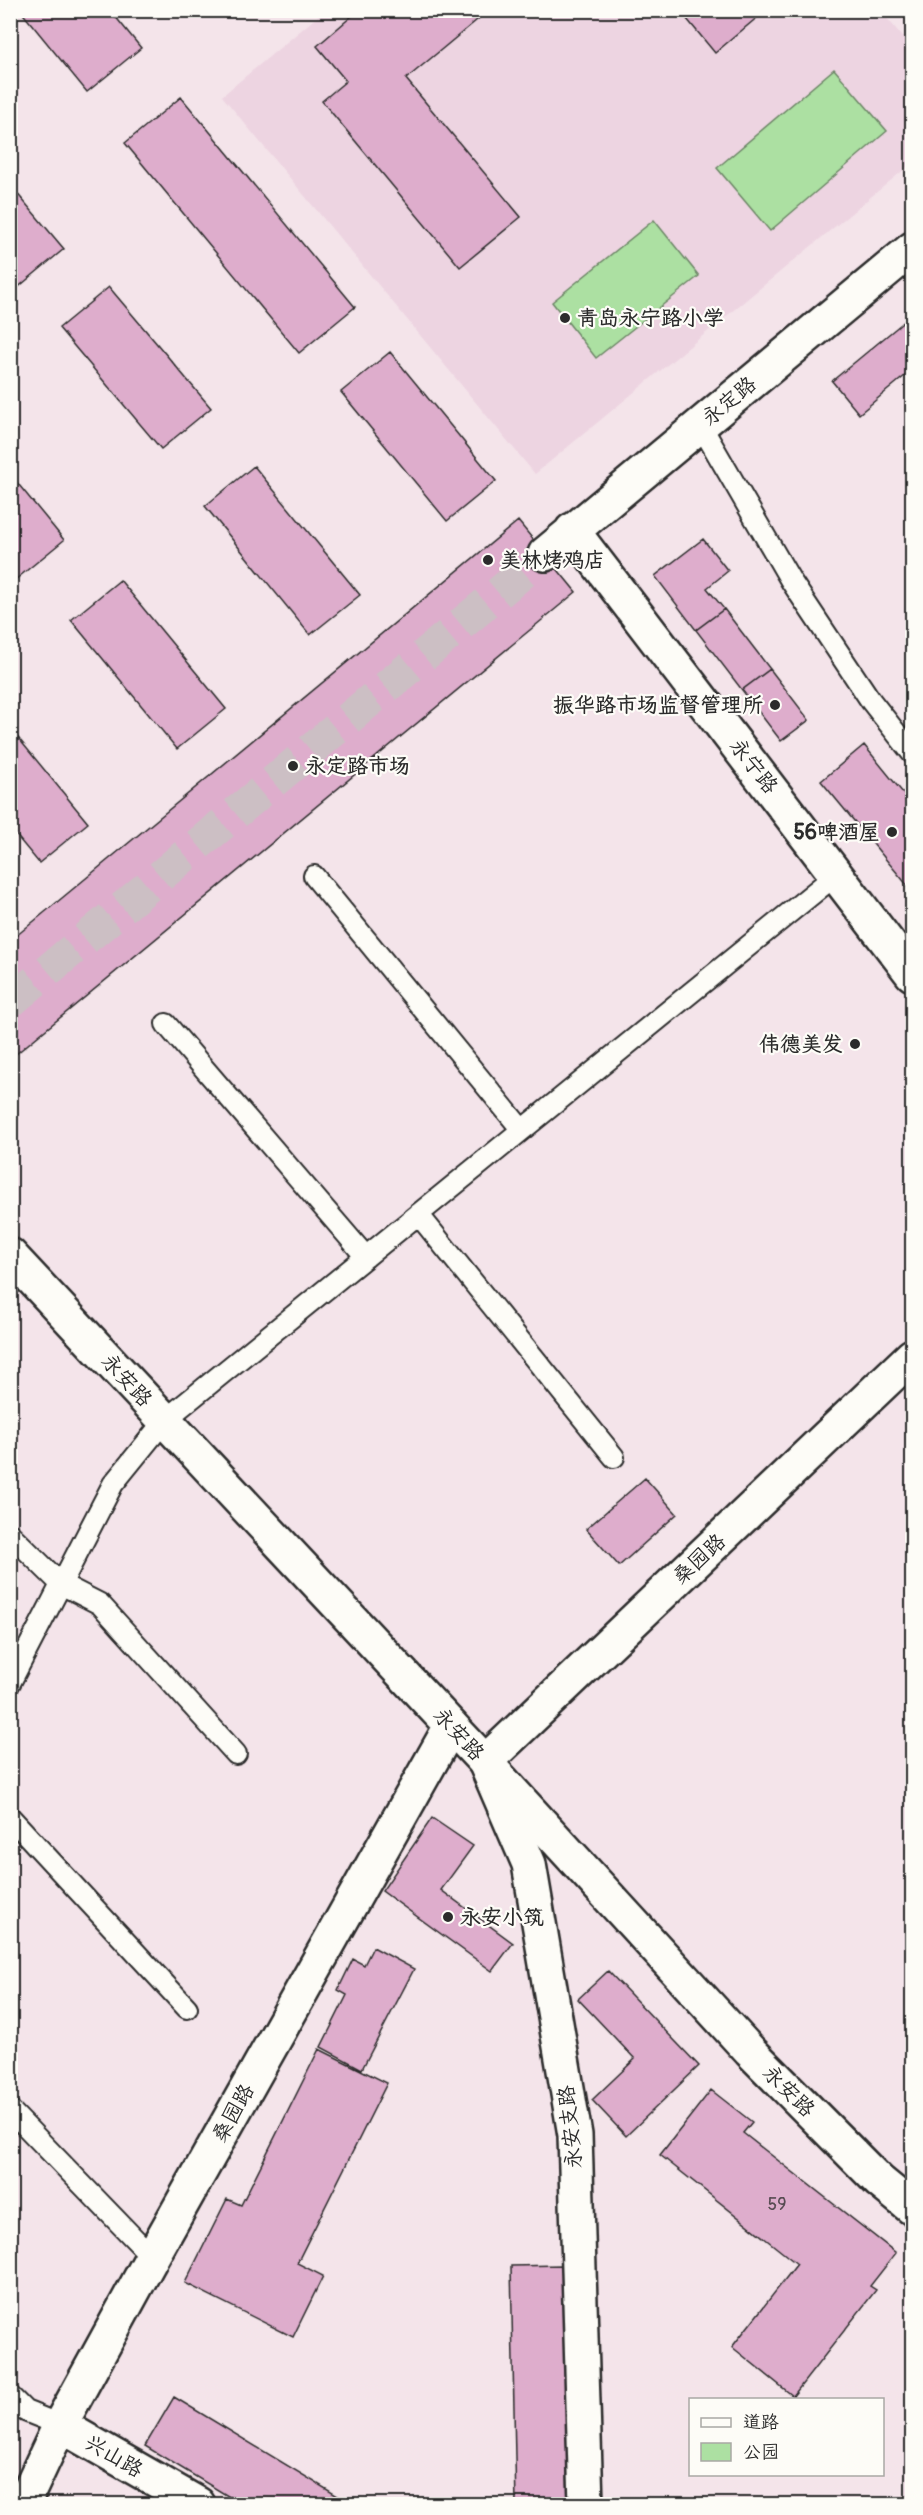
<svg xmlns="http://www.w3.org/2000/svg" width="923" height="2515" font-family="Pangolin,'LXGW WenKai TC',sans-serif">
  <rect width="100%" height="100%" fill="#f4e4ea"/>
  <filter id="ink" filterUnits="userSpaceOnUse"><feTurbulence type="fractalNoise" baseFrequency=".0167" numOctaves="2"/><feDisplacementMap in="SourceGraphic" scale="12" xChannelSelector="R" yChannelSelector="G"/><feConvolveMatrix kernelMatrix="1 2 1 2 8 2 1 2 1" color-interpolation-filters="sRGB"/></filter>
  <g filter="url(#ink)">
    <path fill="#edd4e1" d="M 324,11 L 881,11 L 912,48 L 912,163 L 535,474 L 222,96 Z"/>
    <path fill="#ace0a2" stroke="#6c8666" stroke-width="1.5" d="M 834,69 L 887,131 L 770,231 L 717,168 Z
      M 654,220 L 699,276 L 596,358 L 552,302 Z"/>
    <path fill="#deadcc" stroke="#2b2b2b" stroke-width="1.5" d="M 20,10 L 110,10 L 141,48 L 87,92 Z
      M 359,10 L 489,10 L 406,79 L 521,217 L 460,267 L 322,101 L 346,81 L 317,46 Z
      M 685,10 L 766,10 L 715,53 L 682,13 Z
      M 181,97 L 355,307 L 299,353 L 125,143 Z
      M 10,185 L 64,249 L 16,289 L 10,283 Z
      M 109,287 L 211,408 L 161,449 L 59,328 Z
      M 912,315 L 912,370 L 859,414 L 832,381 Z
      M 390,352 L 496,481 L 447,521 L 341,392 Z
      M 254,466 L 360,595 L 310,635 L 205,506 Z
      M 10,474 L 64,540 L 15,580 L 10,575 Z
      M 518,521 L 576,592 L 10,1059 L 10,941 Z
      M 703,539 L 728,571 L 707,588 L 724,609 L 696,630 L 655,576 Z
      M 120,580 L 226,709 L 177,749 L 71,620 Z
      M 724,609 L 770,669 L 742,690 L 696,630 Z
      M 770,669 L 809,720 L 781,741 L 742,690 Z
      M 10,728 L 88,823 L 39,863 L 10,828 Z
      M 864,745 L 912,804 L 912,891 L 821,781 Z
      M 645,1478 L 677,1514 L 619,1566 L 586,1529 Z
      M 432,1818 L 473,1846 L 441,1890 L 513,1943 L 492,1971 L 382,1891 Z
      M 373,1947 L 414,1969 L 362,2069 L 321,2047 L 347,1995 L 338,1990 L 353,1959 L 364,1965 Z
      M 608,1971 L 699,2066 L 626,2136 L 592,2100 L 635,2059 L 578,1999 Z
      M 319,2049 L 387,2083 L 297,2263 L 323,2276 L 293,2337 L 185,2283 L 227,2199 L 241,2205 Z
      M 711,2090 L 752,2122 L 743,2133 L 896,2253 L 870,2286 L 876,2290 L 793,2396 L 732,2347 L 797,2264 L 660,2155 Z
      M 563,2265 L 568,2504 L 516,2504 L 511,2266 Z
      M 174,2397 L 351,2504 L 241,2504 L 145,2446 Z"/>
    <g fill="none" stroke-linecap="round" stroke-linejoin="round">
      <path stroke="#ccbfc4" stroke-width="33" stroke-dasharray="33 16" stroke-linecap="butt" d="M 10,1002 L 545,554"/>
      <g stroke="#2b2b2b" stroke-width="24">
        <path id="lane" d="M 700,424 L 791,581 L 871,701 L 912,753
          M 314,876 L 522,1130
          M 166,1024 L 366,1257
          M 418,1214 L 614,1457
          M 10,1534 L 61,1584 L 100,1604 L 236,1754
          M 10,1683 L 113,1484 L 165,1420 L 837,874
          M 10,1817 L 187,2008
          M 10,2110 L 152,2257
          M 10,2396 L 25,2411 L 60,2425"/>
      </g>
      <g stroke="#2b2b2b" stroke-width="38">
        <path id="street" d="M 572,530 L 912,974
          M 545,554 L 912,249
          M 60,2425 L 198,2504
          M 23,2504 L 60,2425 L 152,2257 L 451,1726
          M 586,2504 L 575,2135 L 529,1864 L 485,1762 L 912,1356"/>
      </g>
      <g stroke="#2b2b2b" stroke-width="38">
        <path id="secondary" d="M 10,1255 L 485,1762 L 750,2051 L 879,2181 L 912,2208"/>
      </g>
      <use href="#lane" stroke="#fdfcf7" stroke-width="20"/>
      <use href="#street" stroke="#fdfcf7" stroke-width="33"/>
      <use href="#secondary" stroke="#fdfcf7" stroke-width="33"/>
    </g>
  </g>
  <g fill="#2b2b2b" stroke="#fdfcf7" stroke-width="2">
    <circle cx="565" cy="318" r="6"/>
    <circle cx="488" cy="560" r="6"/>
    <circle cx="775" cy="705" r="6"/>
    <circle cx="293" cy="766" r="6"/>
    <circle cx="892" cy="832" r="6"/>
    <circle cx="855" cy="1044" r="6"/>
    <circle cx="448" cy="1917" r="6"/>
  </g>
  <g text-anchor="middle" stroke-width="4.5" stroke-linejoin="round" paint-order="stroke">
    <g font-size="18" fill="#584c53">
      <text x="777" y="2210">59</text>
    </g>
    <g font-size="21" font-weight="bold" fill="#2b2b2b" stroke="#fdfcf7" text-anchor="start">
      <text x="577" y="325">青岛永宁路小学</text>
      <text x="500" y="567">美林烤鸡店</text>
      <text x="763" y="712" text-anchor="end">振华路市场监督管理所</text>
      <text x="305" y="773">永定路市场</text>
      <text x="880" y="839" text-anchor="end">56啤酒屋</text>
      <text x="843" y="1051" text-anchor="end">伟德美发</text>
      <text x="460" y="1924">永安小筑</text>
    </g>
    <g font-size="21" fill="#2b2b2b" stroke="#fdfcf7">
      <text transform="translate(729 401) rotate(-40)" y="7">永定路</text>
      <text transform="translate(754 766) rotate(52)" y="7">永宁路</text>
      <text transform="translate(127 1380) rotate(47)" y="7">永安路</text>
      <text transform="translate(699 1559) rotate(-43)" y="7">桑园路</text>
      <text transform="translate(459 1734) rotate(47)" y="7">永安路</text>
      <text transform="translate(789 2091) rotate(45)" y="7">永安路</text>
      <text transform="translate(233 2113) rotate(-61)" y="7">桑园路</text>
      <text transform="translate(570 2127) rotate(-96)" y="7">永安支路</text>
      <text transform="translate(114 2456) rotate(30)" y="7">兴山路</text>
    </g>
  </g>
  <rect width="923" height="2515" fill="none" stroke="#fdfcf7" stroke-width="36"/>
  <rect x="18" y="18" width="887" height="2479" fill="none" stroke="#2b2b2b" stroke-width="2" filter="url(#ink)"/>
  <rect x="689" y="2398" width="195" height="78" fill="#fdfcf7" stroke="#a9a8a5" stroke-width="1.5"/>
  <rect x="701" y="2418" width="30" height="9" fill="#fdfcf7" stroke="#a9a8a5" stroke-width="1.5"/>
  <text x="743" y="2428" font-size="18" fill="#2b2b2b">道路</text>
  <rect x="701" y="2443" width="30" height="18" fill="#ace0a2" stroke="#a9a8a5" stroke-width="1.5"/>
  <text x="743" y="2458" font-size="18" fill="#2b2b2b">公园</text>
</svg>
